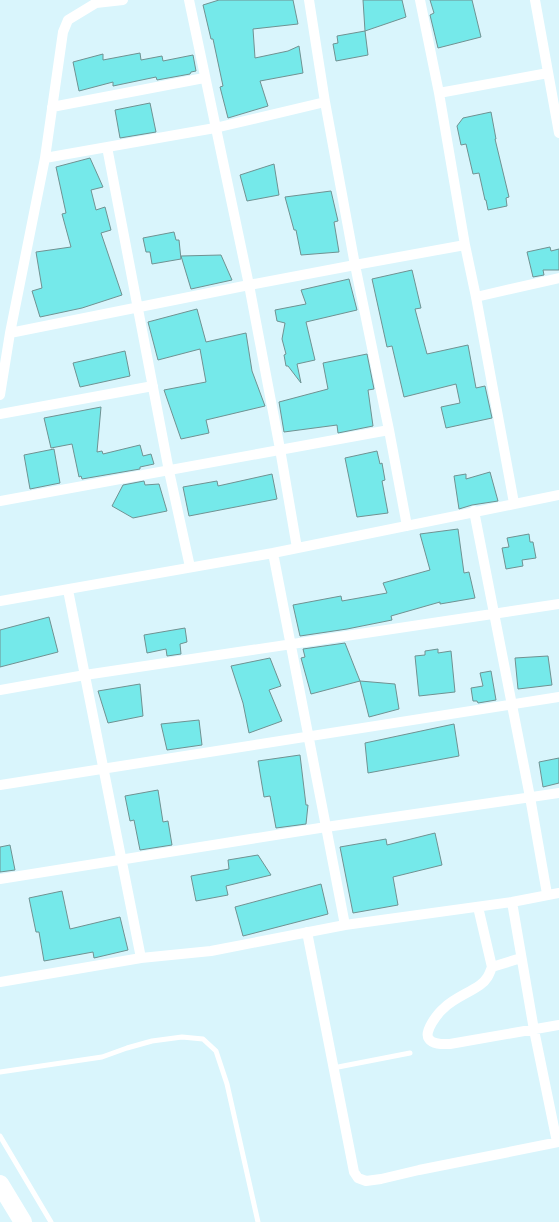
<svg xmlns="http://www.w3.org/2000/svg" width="559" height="1222" font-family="'Noto Sans',sans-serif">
  <rect width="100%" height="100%" fill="#d9f5fc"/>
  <path fill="#75e9ea" stroke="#709292" d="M 219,0 L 293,0 L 298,24 L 253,29 L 255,58 L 288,51 L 299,46 L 303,73 L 260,81 L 268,106 L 228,118 L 220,87 L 223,86 L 213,39 L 211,39 L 203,5 Z
    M 363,0 L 402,0 L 406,17 L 365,31 Z
    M 430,0 L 472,0 L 481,37 L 438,48 L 430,15 L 434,13 Z
    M 365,31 L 368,55 L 336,61 L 333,44 L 338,43 L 337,36 Z
    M 140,53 L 141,60 L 162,56 L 163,61 L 193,55 L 196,71 L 191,72 L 190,74 L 157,80 L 156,77 L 113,86 L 113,82 L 79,91 L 73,62 L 103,54 L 103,60 Z
    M 150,103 L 156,132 L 120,138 L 115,110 Z
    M 491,112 L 496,139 L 495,139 L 509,197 L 506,198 L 507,206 L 488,210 L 486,200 L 485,200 L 479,173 L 473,174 L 466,144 L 461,145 L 457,126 L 463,118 Z
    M 90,158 L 103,187 L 91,190 L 96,210 L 105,207 L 111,230 L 101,233 L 122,295 L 82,308 L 40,317 L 32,291 L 42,288 L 36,252 L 71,247 L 62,214 L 66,213 L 56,167 Z
    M 274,164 L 279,195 L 247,201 L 240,175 Z
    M 331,191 L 338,221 L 334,222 L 339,252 L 301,255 L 296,230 L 294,230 L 285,197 Z
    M 174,232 L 176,240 L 179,240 L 181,259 L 152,264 L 150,252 L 146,252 L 143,238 Z
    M 550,247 L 551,251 L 559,249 L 559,270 L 543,270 L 544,275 L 533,277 L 527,252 Z
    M 221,255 L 232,280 L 191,289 L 181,256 Z
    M 412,270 L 421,308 L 415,309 L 427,354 L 468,345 L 476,388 L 485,386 L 492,418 L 446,428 L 441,407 L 460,403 L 456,384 L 404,397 L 392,346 L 387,347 L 372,279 Z
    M 349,279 L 357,310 L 306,322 L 315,360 L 297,364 L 301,383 L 288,366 L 286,366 L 284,355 L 286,354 L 282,339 L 285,323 L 277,321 L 275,310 L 306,304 L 301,290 Z
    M 197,309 L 206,342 L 246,333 L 252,371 L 265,406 L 206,420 L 209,433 L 181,439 L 164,390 L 206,382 L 200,349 L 158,360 L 148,322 Z
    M 125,351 L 130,376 L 80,387 L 73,363 Z
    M 367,354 L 374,389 L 368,390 L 373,426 L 338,433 L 337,425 L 284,432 L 279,402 L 328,389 L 323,363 Z
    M 101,407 L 97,452 L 102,451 L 103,454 L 140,445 L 143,456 L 151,454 L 154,464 L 140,467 L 140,469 L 82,479 L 81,476 L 79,477 L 72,444 L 51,448 L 44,418 Z
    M 54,449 L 60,483 L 30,489 L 24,455 Z
    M 377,451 L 380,464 L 382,463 L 385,480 L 382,481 L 388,513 L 357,517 L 345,458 Z
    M 490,472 L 498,501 L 472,505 L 459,509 L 454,476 L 466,474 L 466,479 Z
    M 272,474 L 277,499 L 189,516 L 183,487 L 217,481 L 218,486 Z
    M 144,481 L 145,485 L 159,484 L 167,511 L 133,518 L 112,506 L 123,485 Z
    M 458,529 L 464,573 L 469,572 L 475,598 L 440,604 L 440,602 L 391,616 L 392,620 L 347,629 L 300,636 L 293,605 L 341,596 L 342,601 L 387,593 L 383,583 L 430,570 L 420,534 Z
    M 529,534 L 530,542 L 533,542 L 536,558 L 522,560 L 523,566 L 506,569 L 502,548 L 509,547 L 507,538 Z
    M 49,617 L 58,652 L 0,667 L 0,630 Z
    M 185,628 L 187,642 L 180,644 L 181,654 L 167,656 L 166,649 L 147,653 L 144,635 Z
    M 345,643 L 360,681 L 311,694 L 301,658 L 305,657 L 303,649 Z
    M 438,649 L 438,653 L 451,651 L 455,692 L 419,696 L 415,656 L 425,655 L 425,651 Z
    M 548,656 L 552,685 L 518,689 L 515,658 Z
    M 270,658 L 281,686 L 269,690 L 282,721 L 249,733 L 243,703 L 231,666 Z
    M 491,671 L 496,700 L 478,703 L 477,701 L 473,701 L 471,688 L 483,686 L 480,673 Z
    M 360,681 L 395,684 L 399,709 L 369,717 Z
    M 140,684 L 143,716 L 108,723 L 98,691 Z
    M 199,720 L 202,745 L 167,750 L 161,724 Z
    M 454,724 L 459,756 L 368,773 L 365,743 Z
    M 300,755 L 306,805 L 308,805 L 306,824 L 276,828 L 270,796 L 264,797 L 258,761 Z
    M 559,758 L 559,783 L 543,787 L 539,762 Z
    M 158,790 L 163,822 L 168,821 L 172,845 L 140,850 L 134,820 L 130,821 L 125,796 Z
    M 435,833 L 442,865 L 393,877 L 398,905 L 353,913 L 340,847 L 386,839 L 387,845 Z
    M 10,845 L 15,870 L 0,872 L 0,847 Z
    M 258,855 L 271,875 L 226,886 L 228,895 L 196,901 L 191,876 L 229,869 L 228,860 Z
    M 321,884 L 328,914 L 243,936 L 235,907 Z
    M 62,891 L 70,929 L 120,917 L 128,950 L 94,958 L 93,952 L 44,961 L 39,932 L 36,932 L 29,898 Z"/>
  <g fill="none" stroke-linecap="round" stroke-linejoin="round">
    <path stroke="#fff" stroke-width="5" d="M 333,1068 L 410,1053
      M 0,1072 L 102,1057 L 127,1048 L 152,1041 L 182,1037 L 203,1039 L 216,1051 L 227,1084 L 258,1222
      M 0,1136 L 51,1222"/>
    <path stroke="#fff" stroke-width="10" d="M 189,0 L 249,285 L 280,449 L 297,548
      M 420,0 L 439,93 L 465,245 L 476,297 L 514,503
      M 535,0 L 559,133
      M 439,93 L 548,73
      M 52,107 L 204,78
      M 107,147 L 169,471 L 190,567
      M 45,158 L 215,128 L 325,102
      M 476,297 L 559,278
      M 10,333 L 249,285 L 355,265 L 325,102 L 309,0
      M 0,395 L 10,333 L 45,158 L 63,32 L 68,20 L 96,3 L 123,0
      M 0,414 L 153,386
      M 0,501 L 389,430
      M 474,511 L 530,797 L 547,894
      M 407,526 L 389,430 L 355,265 L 465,245
      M 68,590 L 141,958
      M 0,601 L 273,553
      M 0,690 L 85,675 L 559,604
      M 0,785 L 559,697
      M 0,879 L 326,827 L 559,793
      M 512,902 L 534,1030 L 557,1142
      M 478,907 L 492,967 C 489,975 487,980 480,985 C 469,993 454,998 444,1008 C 438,1013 423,1032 429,1039 C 433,1045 444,1044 450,1044 L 559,1025
      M 345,925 L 273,553 L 559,495
      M 307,932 L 354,1172 L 358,1178 L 366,1181 L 381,1179 L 419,1170 L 559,1142
      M 492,967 L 521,958
      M 0,982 L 141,958 L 211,951 L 345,925 L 512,902 L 559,893"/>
    <path stroke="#fff" stroke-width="18" d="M 0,1184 L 23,1222"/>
  </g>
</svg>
